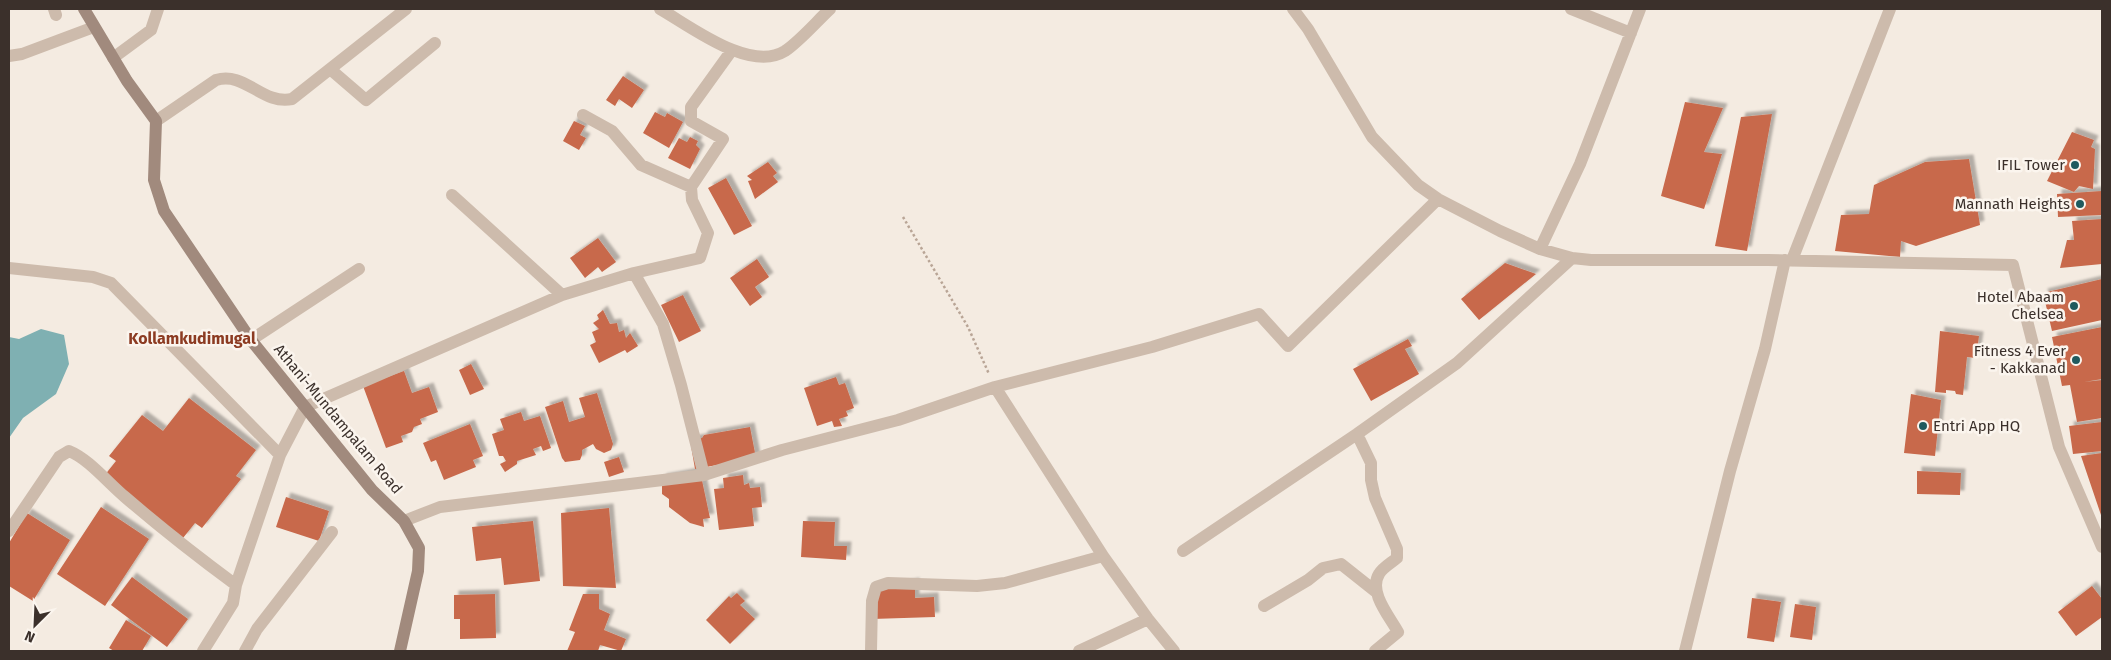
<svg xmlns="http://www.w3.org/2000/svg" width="2111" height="660" font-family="'Fira Sans',sans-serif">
  <defs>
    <filter id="shadow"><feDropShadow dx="4.5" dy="-4.5" stdDeviation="1" flood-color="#0004"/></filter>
  </defs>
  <rect width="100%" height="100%" fill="#f4ebe1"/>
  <path fill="#7fb0b2" d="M 41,329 L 64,335 L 69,364 L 56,394 L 23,418 L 9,438 L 9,337 L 19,339 Z"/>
  <path fill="#c8694b" filter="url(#shadow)" d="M 623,76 L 644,90 L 632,108 L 619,99 L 615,106 L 606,100 Z
    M 1685,102 L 1723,108 L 1704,152 L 1722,154 L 1704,209 L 1661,196 Z
    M 655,112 L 665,117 L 667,113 L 683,122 L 669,148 L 643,133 Z
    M 1772,114 L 1747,251 L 1715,246 L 1741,117 Z
    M 574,121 L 585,126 L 580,135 L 586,138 L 579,150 L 563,141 Z
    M 2072,132 L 2094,140 L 2091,147 L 2095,149 L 2093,189 L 2079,186 L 2074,192 L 2047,181 Z
    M 690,137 L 698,141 L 696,145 L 700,149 L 690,169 L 668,158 L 679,138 L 687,142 Z
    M 1969,159 L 1980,225 L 1916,246 L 1901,241 L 1900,257 L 1835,251 L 1841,215 L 1869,214 L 1874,185 L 1925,162 Z
    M 768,162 L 777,173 L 773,176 L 778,182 L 755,199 L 748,181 L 752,180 L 747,176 Z
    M 726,178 L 752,226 L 734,235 L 708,188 Z
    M 2102,191 L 2102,215 L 2058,217 L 2057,194 Z
    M 2102,219 L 2102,264 L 2060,268 L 2067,240 L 2074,240 L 2072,221 Z
    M 598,238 L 616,262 L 602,272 L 598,267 L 585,278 L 570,258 Z
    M 757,259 L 769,277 L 755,287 L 762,297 L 750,306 L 730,278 Z
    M 1505,263 L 1536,274 L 1479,320 L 1461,299 Z
    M 2102,279 L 2102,320 L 2052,331 L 2043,293 Z
    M 683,295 L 701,331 L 679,342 L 661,305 Z
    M 603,310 L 610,324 L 617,323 L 619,332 L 624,330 L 626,338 L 630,333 L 638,346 L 627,353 L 625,350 L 599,363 L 590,345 L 596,342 L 592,332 L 599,329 L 593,323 L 599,319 L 597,315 Z
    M 2102,327 L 2102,379 L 2084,382 L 2102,380 L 2102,418 L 2077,422 L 2070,385 L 2062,386 L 2052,337 Z
    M 1940,331 L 1979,336 L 1976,358 L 1967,357 L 1963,395 L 1956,394 L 1955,391 L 1946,390 L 1946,393 L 1935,392 Z
    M 1408,339 L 1412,346 L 1405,349 L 1419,374 L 1371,401 L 1353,369 Z
    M 471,364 L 484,389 L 470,395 L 459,370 Z
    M 404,371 L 412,393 L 429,387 L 438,412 L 420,419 L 422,424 L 414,427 L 412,432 L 401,436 L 403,442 L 386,448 L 363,386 Z
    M 836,377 L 839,385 L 845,383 L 854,408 L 846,411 L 848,416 L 839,419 L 842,426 L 834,427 L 832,421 L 817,426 L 804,388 Z
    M 597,393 L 613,444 L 611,450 L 604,453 L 596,449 L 593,444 L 582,450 L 582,455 L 580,460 L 565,462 L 562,458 L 545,407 L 563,401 L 569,422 L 585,417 L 579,398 Z
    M 1911,394 L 1941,400 L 1935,456 L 1904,453 Z
    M 189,398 L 256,450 L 236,476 L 241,479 L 202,528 L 195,523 L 183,538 L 104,476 L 116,461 L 109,456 L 142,415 L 163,431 Z
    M 521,412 L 524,421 L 540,416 L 551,448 L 543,451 L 541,446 L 533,449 L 536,455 L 517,461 L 517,464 L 505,472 L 500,464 L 506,461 L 503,456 L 499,456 L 492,434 L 504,430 L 500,419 Z
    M 2102,422 L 2102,451 L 2073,454 L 2069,426 Z
    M 470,424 L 483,456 L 473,460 L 476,467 L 444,480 L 436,460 L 431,462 L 423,443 Z
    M 750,427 L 756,458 L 695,469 L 690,440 L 702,438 L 704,435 Z
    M 2102,453 L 2102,518 L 2081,456 Z
    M 619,457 L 624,472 L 609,477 L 604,462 Z
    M 700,471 L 710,518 L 703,519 L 704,527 L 690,523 L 669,507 L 669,499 L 662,494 L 662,478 Z
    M 1917,471 L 1961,473 L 1960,495 L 1917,494 Z
    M 743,475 L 744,485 L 749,483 L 750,488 L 760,487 L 762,507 L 752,508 L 754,526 L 719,530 L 714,489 L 724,488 L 723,478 Z
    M 286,497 L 329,511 L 319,541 L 276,527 Z
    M 101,507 L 149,539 L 105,606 L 57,574 Z
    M 609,508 L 616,588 L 563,586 L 561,513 Z
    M 27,513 L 70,540 L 33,601 L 9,586 L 9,543 Z
    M 533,521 L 540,581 L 504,585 L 501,558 L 476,561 L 472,527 Z
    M 803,521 L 835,522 L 834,546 L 847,546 L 846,560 L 801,557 Z
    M 132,577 L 188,619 L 167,647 L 111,605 Z
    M 915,582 L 915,598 L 934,597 L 935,617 L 872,619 L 871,593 Z
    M 2092,586 L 2102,599 L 2102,617 L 2076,636 L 2058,612 Z
    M 737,593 L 745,601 L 740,605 L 755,619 L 730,644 L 706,620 L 729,596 L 731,598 Z
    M 495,594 L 496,638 L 460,639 L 460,619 L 454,619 L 454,595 Z
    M 583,594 L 599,594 L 599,609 L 610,614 L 604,630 L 626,639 L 621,651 L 600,645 L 598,651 L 567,651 L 575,632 L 569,630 Z
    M 1752,598 L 1781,602 L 1774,642 L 1747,638 Z
    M 1795,604 L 1816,607 L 1812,640 L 1790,637 Z
    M 126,620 L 151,636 L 142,651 L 114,651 L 109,648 Z"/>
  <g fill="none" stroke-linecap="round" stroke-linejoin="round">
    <path stroke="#b9a596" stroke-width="2.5" stroke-dasharray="2.5 2.5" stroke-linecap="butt" d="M 903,217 L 968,327 L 989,374"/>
    <path stroke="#cdbbac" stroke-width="12" d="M 54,9 L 56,15
      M 660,9 C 690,26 750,73 785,51 C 800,41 817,21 830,9
      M 1293,9 L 1308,29 L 1372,137 L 1418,185 L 1438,199 L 1500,231 L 1540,249 L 1572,258 L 1591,260 L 1768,260 L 2013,265 L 2059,447 L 2102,547
      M 1571,9 L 1631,33
      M 9,56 L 22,54 L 94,27
      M 113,58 L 151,30 L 158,9
      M 330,69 L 366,100 L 435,43
      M 156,121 L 216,80 C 245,71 262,105 292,99 L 406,9
      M 691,187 L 723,139 L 691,121 L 691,107 L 732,50
      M 452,195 L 562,295
      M 1540,249 L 1580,164 L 1640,9
      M 1792,260 L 1890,9
      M 9,268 L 93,277 L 111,283 L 280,455
      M 634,273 L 663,324 L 681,385 L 704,475
      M 251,340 L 359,269
      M 995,387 L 1103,556 L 1148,619 L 1174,651
      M 1357,434 L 1371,463 L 1371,480 L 1375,498 L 1397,549 L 1397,558 C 1391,563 1382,568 1379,574 C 1368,592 1390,617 1398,632 L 1375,651
      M 404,521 L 440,507 L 704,475 L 782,450 L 898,420 L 995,387 L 1152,347 L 1259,314 L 1288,346 L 1438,199
      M 9,531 L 59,457 L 69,451 C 89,459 108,483 125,497 C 161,528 198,557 236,585
      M 1183,551 L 1357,434 L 1457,363 L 1572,258
      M 1264,606 L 1308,580 L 1323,568 L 1341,564 L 1375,591
      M 203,651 L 233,603 L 236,585 L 280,455 L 305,407 L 562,295 L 634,273 L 700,258 L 708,233 L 692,200 L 691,187 L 641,165 L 612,131 L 583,115
      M 245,651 L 257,629 L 332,532
      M 871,651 L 872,601 L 876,587 L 888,583 L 977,586 L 1005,583 L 1103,556
      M 1079,651 L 1148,619
      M 1685,651 L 1730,471 L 1765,349 L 1785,260"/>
    <path stroke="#a18a7d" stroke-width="12" d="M 84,9 L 127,81 L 156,121 L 154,180 L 164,211 L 251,340 L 372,490 L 404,521 L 419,548 L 418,571 L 400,651"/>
  </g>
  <g fill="#1f5a5e" stroke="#fbf5ee" stroke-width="2">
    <circle cx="2075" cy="165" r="5"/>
    <circle cx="2080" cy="204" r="5"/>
    <circle cx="2074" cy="306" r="5"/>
    <circle cx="2076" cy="360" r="5"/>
    <circle cx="1923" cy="426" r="5"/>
  </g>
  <g text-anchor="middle" stroke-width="5" stroke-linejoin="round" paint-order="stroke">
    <g font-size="15" fill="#3b302b" stroke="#fbf5ee" text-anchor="end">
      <text x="2065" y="170">IFIL Tower</text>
      <text x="2070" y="209">Mannath Heights</text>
      <text x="2064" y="302">Hotel Abaam<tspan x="2064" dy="17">Chelsea</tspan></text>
      <text x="2066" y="356">Fitness 4 Ever<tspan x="2066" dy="17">- Kakkanad</tspan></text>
      <text x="1933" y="431" text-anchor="start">Entri App HQ</text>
    </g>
    <g font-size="15" fill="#3b302b" stroke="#fbf5ee">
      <text transform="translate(338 419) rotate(50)" y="5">Athani-Mundampalam Road</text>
    </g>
    <g font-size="16" font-weight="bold" fill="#8c3b22" stroke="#fbf5ee">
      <text x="192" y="344">Kollamkudimugal</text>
    </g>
  </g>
  <rect width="2111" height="660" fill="none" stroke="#3b302b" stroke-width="20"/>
  <g transform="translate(35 625) rotate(204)" stroke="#fbf5ee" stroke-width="4" paint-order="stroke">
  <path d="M0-4L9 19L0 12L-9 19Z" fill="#3b302b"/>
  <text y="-8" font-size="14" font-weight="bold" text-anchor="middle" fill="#3b302b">N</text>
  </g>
</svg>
